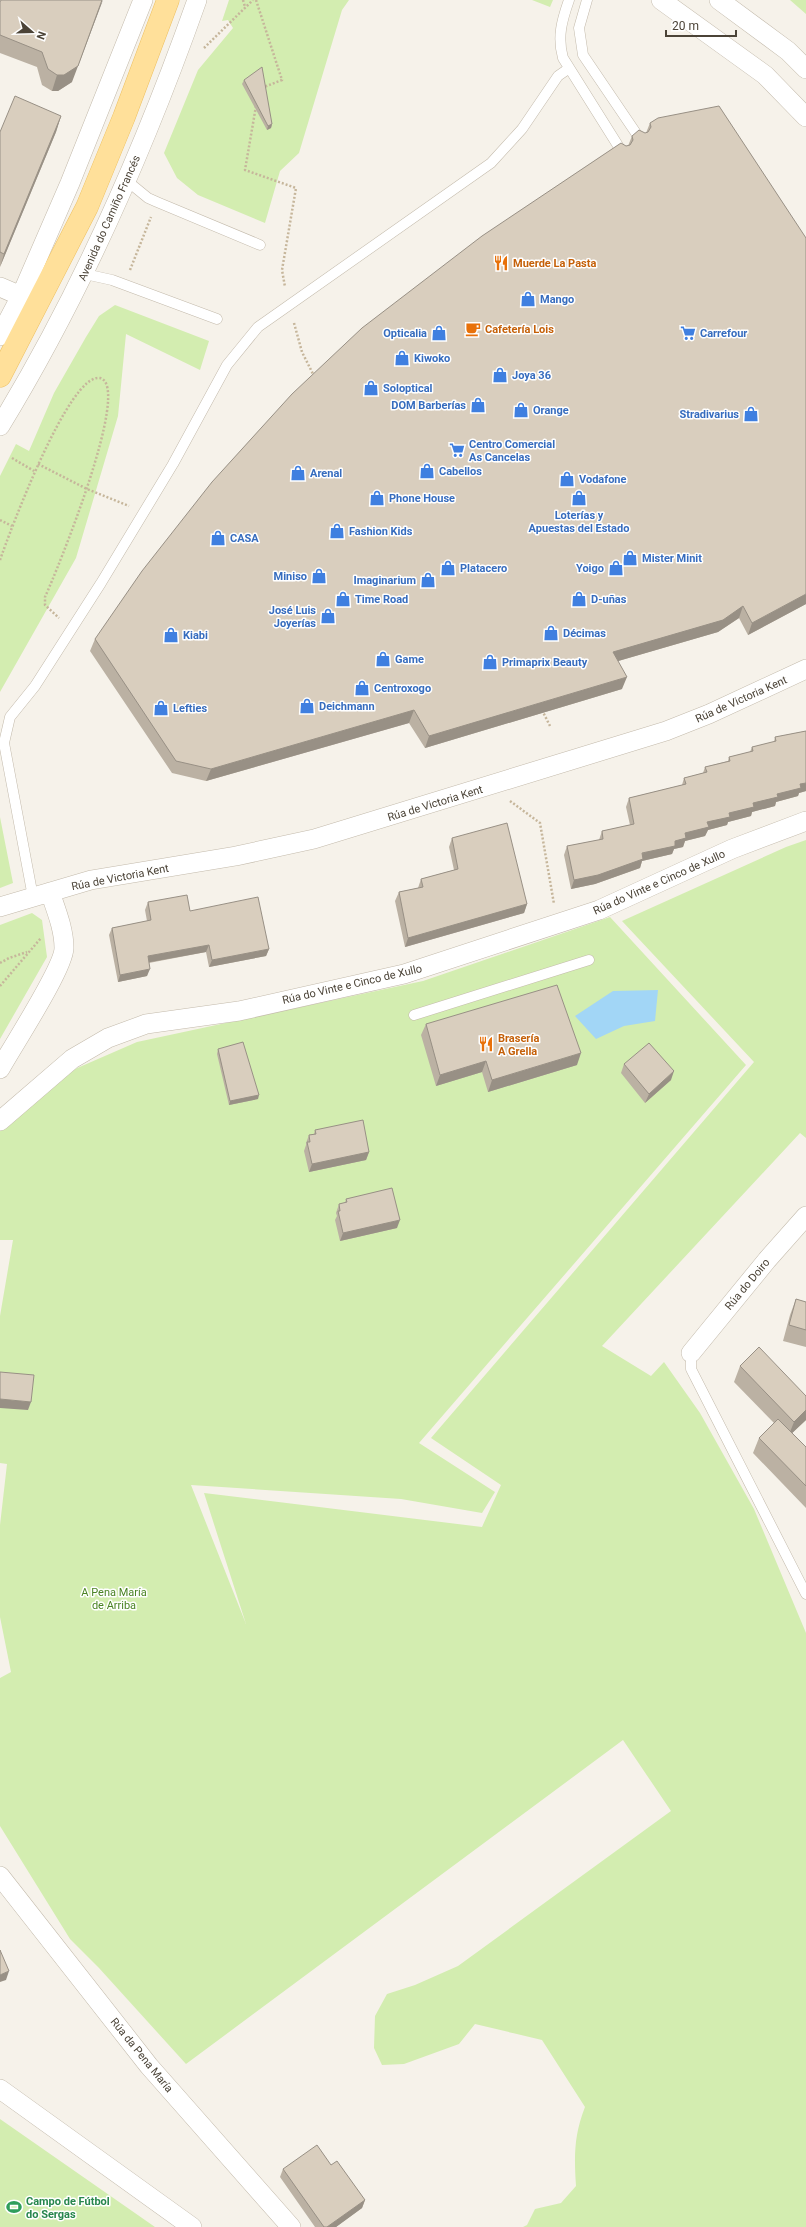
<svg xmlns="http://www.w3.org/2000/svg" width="806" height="2227" font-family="Roboto,sans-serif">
  <rect width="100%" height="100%" fill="#f6f2ea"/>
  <path fill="#d3edb0" d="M 229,0 L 349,0 L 342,10 L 299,153 L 280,171 L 265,223 L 198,195 L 177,178 L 164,153 L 198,70 L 233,28 L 228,20 L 222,21 Z
    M 532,0 L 553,0 L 550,7 Z
    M 790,0 L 806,0 L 806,14 Z
    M 115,305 L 209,341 L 200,370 L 126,334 L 118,416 L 76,558 L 0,692 L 0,476 L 16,444 L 29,451 L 54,393 L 86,337 L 99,316 Z
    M 0,817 L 13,883 L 0,888 Z
    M 806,840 L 806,1138 L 800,1133 L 602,1346 L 651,1376 L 664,1362 L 700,1413 L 754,1509 L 806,1633 L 806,2227 L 523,2227 L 527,2225 L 535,2209 L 561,2203 L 576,2186 C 574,2156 574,2135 585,2107 L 542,2040 L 475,2024 L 459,2044 L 404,2064 L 382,2065 L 374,2048 L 375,2016 L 387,1994 L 415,1985 L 458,1966 L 671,1811 L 623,1740 L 186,2064 L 99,1968 L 70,1939 L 0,1826 L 0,1678 L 11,1672 L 0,1617 L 0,1525 L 7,1464 L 0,1463 L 0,1316 L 13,1240 L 0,1240 L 0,1127 L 75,1069 L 137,1042 L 423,981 L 610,917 L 746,1065 L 419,1443 L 495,1492 L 482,1513 L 401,1499 L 191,1485 L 246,1624 L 204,1493 L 482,1527 L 501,1485 L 431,1438 L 754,1062 L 622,921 L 786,847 Z
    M 32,913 L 42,920 L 47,957 L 0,1039 L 0,925 Z
    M 0,2119 L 155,2227 L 0,2227 Z"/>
  <path fill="#a2d6f6" d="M 658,990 L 655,1021 L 624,1026 L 596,1039 L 575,1016 L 613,991 Z"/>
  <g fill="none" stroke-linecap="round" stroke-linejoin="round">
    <g stroke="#c3baab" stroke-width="11">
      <path id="service" d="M 569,0 C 562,20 557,37 563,58 L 622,152
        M 587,0 L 579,28 L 583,55 L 640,139
        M 126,180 L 148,198 L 157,202 L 260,245
        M 85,274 L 112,280 L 217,319
        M 33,897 L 4,743 L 10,717 L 35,686 L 101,583 L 173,464 L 227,365 L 258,327 L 491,163 L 522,129 L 558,76 L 568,69
        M 414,1015 L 589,960
        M 691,1353 L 691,1369 L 806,1594"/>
    </g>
    <g stroke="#c3baab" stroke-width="20">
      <path id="minor" d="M 661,0 L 765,75 L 806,117
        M 719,0 L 788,51 L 806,69
        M 0,287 L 21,296
        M 0,336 L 21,296 L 70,183 L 143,0
        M 0,426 C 82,292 145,147 197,0
        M 0,907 L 91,880 L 236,856 L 314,839 L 666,731 L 709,714 L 806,669
        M 0,1069 C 12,1047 64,968 64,948 C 64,929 56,910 50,892
        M 0,1121 L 72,1059 L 108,1038 L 146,1024 L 239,1011 L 404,974 L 599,910 L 732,849 L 806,821
        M 691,1353 L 767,1260 L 806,1216
        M 0,1876 L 149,2066 L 291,2227
        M 0,2089 L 192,2227"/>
    </g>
    <g stroke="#eec060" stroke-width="23">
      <path id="primary" d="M 0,376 L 87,207 L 124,117 L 168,0"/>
    </g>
    <path stroke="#c6b69b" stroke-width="2.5" stroke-dasharray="2 2" stroke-linecap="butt" d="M 243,0 L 245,7
      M 256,0 L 282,80 L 264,87
      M 204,48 L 253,0
      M 256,106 L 245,170 L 296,188 L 282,270 L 285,287
      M 130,270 L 151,217
      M 294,323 L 302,352 L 314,376
      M 12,458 L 34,471
      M 38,464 L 87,489 L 129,506
      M 0,520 L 12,526
      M 0,560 C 9,534 69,372 100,378 C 133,386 56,573 45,597 L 45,605 L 59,618
      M 542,710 L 550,726
      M 510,801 L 540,823 L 554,904
      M 0,963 L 9,958 L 27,952
      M 0,986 L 41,938"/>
    <use href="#service" stroke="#fff" stroke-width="10"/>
    <use href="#minor" stroke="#fff" stroke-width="19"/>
    <use href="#primary" stroke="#ffe09a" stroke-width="22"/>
  </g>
  <path fill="#bbb1a3" d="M 0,2 L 72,82 L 58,91 L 52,91 L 42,85 L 37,67 L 0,53 Z
    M 244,80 L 272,124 L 271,128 L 267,130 L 242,84 Z
    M 61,116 L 56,132 L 0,267 L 0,132 Z
    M 650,123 L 806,604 L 748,635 L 739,618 L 718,632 L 618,661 L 622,689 L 425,748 L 409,723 L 206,781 L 172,773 L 90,651 L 95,639 L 626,146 L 628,146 L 632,136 L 646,133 Z
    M 806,731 L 806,791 L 799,793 L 798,796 L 776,802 L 775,806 L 752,812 L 751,816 L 728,822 L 727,825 L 708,830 L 705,836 L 685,841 L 683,847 L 674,849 L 672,854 L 642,861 L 640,868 L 595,884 L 571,889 L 564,855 L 567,846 L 599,840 L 602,831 L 630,825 L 626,807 L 629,798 L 682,785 L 684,778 L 703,773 L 705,767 L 728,761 L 729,757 L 750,752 L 752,747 L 774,742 L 775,737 Z
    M 452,838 L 527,904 L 524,913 L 405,947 L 395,901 L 399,892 L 418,888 L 421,879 L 454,870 L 449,847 Z
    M 148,902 L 190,911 L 269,949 L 266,956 L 209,967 L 206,952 L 149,963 L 147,976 L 118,982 L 109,935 L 112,928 L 147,921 L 145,910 Z
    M 426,1024 L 577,1065 L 488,1092 L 482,1072 L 436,1086 L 421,1035 Z
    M 218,1049 L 258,1099 L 229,1105 L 217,1054 Z
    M 624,1064 L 671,1080 L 645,1103 L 621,1073 Z
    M 315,1130 L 369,1152 L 366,1160 L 309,1172 L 304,1151 L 306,1145 L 306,1143 L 309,1135 L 314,1134 Z
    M 346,1199 L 397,1228 L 340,1241 L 335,1220 L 337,1216 L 336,1213 L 339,1204 L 345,1203 Z
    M 796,1299 L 806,1302 L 806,1347 L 783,1341 L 790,1315 Z
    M 740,1366 L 806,1420 L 792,1433 L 806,1447 L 806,1508 L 753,1453 L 759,1438 L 774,1423 L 734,1382 Z
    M 331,2165 L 365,2200 L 362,2208 L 336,2227 L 315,2227 L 280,2177 L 283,2169 Z"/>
  <path fill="#989085" d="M 103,0 L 72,82 L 58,91 L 52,91 L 57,75 Z
    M 61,116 L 56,132 L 0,267 L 4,254 Z
    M 272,124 L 271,128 L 267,130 L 268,126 Z
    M 806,594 L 806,604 L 748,635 L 752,623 Z
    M 743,606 L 739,618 L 718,632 L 608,664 L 613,652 Z
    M 627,677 L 622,689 L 425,748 L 429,736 Z
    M 414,710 L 409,723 L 206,781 L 211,769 Z
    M 806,783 L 806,791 L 799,793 L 798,796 L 776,802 L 775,806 L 752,812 L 751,816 L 728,822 L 727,825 L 708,830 L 705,836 L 685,841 L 683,847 L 674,849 L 672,854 L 642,861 L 640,868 L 595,884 L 571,889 L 574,880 L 675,841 L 685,833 L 707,822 L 800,784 Z
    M 527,904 L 524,913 L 405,947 L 408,938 Z
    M 209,945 L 206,952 L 145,963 L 148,956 Z
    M 269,949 L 266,956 L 209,967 L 212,960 Z
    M 150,969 L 147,976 L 118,982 L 120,975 Z
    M 581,1053 L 577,1065 L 488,1092 L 492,1080 Z
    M 486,1061 L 482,1072 L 436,1086 L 440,1075 Z
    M 674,1071 L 671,1080 L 645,1103 L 649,1094 Z
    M 259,1095 L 258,1099 L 229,1105 L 230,1101 Z
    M 369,1152 L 366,1160 L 309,1172 L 312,1164 Z
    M 400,1220 L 397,1228 L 340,1241 L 343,1233 Z
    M 0,1399 L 31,1402 L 28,1410 L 0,1408 Z
    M 806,1410 L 806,1420 L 788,1437 L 794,1422 Z
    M 9,1971 L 6,1980 L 0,1982 L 0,1975 Z
    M 365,2200 L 362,2208 L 336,2227 L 327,2227 Z"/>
  <path fill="#d9cebe" stroke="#989085" d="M 1,0 L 102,0 L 78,66 L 64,75 L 57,75 L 48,69 L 42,52 L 0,35 L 0,2 Z
    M 262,67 L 272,124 L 268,126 L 244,80 Z
    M 15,96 L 61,116 L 4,254 L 0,252 L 0,132 Z
    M 719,106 L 806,238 L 806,594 L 752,623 L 743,606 L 723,620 L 613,652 L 627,677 L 429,736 L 414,710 L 211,769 L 176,761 L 95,639 L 142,571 L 212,482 L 292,394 L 362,328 L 482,236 L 621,143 L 626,146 L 630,145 L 633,140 L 632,136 L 639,130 L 645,133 L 648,132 L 651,127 L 650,123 L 658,118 Z
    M 806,731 L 806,783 L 800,784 L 801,788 L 777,794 L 778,797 L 753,803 L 754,807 L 729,813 L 730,817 L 707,822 L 709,827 L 685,833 L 686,838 L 675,841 L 675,846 L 642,853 L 643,859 L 598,875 L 574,880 L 567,846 L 603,839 L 602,831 L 634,824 L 629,798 L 686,784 L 684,778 L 707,772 L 705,767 L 730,761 L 729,757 L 753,751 L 752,747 L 776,741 L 775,737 Z
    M 507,823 L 527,904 L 408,938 L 399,892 L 423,887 L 421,879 L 458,869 L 452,838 Z
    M 187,895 L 190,911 L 258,897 L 269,949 L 212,960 L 209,945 L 148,956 L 150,969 L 120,975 L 112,928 L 151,920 L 148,902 Z
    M 557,985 L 581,1053 L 492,1080 L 486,1061 L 440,1075 L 426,1024 Z
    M 243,1042 L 259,1095 L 230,1101 L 218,1049 Z
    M 649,1043 L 674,1071 L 649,1094 L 624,1064 Z
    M 363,1120 L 369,1152 L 312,1164 L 307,1142 L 310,1142 L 309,1135 L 316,1134 L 315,1130 Z
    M 392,1188 L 400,1220 L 343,1233 L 338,1211 L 340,1211 L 339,1204 L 347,1202 L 346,1199 Z
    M 796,1299 L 806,1302 L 806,1330 L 789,1325 Z
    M 759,1347 L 806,1396 L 806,1410 L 794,1422 L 740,1366 Z
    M 0,1372 L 34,1375 L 31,1402 L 0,1399 Z
    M 778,1419 L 806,1447 L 806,1486 L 759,1438 Z
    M 0,1950 L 9,1971 L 0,1975 Z
    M 317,2145 L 331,2165 L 337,2161 L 365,2200 L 327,2227 L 324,2227 L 283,2169 Z"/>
  <defs>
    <g id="restaurant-bare" transform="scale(1.2)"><path d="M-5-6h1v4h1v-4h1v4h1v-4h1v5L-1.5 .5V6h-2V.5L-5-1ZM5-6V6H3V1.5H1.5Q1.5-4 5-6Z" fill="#e8710a" stroke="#fff" stroke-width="2.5" paint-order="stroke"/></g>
    <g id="shop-bare" transform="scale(1.2)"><path d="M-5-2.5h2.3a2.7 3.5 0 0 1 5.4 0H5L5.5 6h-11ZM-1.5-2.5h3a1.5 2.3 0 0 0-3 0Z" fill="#3f7fe0" stroke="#fff" stroke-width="2.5" paint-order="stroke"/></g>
    <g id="cafe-bare" transform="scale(1.2)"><path d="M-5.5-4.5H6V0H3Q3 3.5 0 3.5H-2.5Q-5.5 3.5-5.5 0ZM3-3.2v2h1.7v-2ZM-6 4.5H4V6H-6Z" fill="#e8710a" stroke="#fff" stroke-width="2.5" paint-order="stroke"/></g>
    <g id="supermarket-bare" transform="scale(1.2)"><path d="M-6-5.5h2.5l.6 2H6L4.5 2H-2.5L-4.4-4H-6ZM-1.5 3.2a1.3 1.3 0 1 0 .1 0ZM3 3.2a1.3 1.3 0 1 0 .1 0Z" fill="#3f7fe0" stroke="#fff" stroke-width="2.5" paint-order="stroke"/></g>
    <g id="stadium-bare" transform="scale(1.2)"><path d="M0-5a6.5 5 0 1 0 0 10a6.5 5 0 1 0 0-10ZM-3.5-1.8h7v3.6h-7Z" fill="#2e9e5b" stroke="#fff" stroke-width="2.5" paint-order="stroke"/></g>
  </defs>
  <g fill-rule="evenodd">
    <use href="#restaurant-bare" x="501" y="263"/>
    <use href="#shop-bare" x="528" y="299"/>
    <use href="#cafe-bare" x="473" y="329"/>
    <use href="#shop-bare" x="439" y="333"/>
    <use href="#supermarket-bare" x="688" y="333"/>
    <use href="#shop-bare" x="402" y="358"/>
    <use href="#shop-bare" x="500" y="375"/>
    <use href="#shop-bare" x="371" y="388"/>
    <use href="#shop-bare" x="478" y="405"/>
    <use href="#shop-bare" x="521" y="410"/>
    <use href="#shop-bare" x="751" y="414"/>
    <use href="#supermarket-bare" x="457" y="450"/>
    <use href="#shop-bare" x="427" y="471"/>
    <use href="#shop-bare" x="298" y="473"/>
    <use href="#shop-bare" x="567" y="479"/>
    <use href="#shop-bare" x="377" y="498"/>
    <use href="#shop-bare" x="579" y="498"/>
    <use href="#shop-bare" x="337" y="531"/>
    <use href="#shop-bare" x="218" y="538"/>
    <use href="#shop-bare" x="630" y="558"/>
    <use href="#shop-bare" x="448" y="568"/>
    <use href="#shop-bare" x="616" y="568"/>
    <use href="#shop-bare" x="319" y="576"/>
    <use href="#shop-bare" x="428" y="580"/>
    <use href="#shop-bare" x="343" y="599"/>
    <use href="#shop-bare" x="579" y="599"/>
    <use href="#shop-bare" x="328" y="616"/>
    <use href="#shop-bare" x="551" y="633"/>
    <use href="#shop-bare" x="171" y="635"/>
    <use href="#shop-bare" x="383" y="659"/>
    <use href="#shop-bare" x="490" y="662"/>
    <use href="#shop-bare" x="362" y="688"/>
    <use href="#shop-bare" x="307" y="706"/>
    <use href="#shop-bare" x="161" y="708"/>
    <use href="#restaurant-bare" x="486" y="1044"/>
    <use href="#stadium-bare" x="14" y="2207"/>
  </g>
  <g text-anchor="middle" stroke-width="3" stroke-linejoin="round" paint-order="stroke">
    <g font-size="11" fill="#4b4337" stroke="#fff">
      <text transform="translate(109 218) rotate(-66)" y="4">Avenida do Camiño Francés</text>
      <text transform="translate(741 699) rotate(-24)" y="4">Rúa de Victoria Kent</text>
      <text transform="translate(435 803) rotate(-17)" y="4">Rúa de Victoria Kent</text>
      <text transform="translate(120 877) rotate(-11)" y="4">Rúa de Victoria Kent</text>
      <text transform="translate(659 882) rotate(-24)" y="4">Rúa do Vinte e Cinco de Xullo</text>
      <text transform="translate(352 984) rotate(-13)" y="4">Rúa do Vinte e Cinco de Xullo</text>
      <text transform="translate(747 1284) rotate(-50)" y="4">Rúa do Doiro</text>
      <text transform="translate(142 2055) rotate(51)" y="4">Rúa da Pena María</text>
    </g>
    <g font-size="11" font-weight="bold" fill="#c56008" stroke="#fff" text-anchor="start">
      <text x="513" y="267">Muerde La Pasta</text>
      <text x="485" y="333">Cafetería Lois</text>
      <text x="498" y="1042">Brasería<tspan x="498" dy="13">A Grella</tspan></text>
    </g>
    <g font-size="11" font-weight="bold" fill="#366cbe" stroke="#fff" text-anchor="start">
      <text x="540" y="303">Mango</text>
      <text x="427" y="337" text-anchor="end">Opticalia</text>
      <text x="700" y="337">Carrefour</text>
      <text x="414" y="362">Kiwoko</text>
      <text x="512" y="379">Joya 36</text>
      <text x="383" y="392">Soloptical</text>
      <text x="466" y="409" text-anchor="end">DOM Barberías</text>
      <text x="533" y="414">Orange</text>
      <text x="739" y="418" text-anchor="end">Stradivarius</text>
      <text x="469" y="448">Centro Comercial<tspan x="469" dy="13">As Cancelas</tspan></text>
      <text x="439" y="475">Cabellos</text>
      <text x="310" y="477">Arenal</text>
      <text x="579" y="483">Vodafone</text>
      <text x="389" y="502">Phone House</text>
      <text x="579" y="519" text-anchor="middle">Loterías y<tspan x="579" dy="13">Apuestas del Estado</tspan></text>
      <text x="349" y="535">Fashion Kids</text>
      <text x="230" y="542">CASA</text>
      <text x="642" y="562">Mister Minit</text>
      <text x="460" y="572">Platacero</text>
      <text x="604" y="572" text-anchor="end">Yoigo</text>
      <text x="307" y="580" text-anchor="end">Miniso</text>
      <text x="416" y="584" text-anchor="end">Imaginarium</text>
      <text x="355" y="603">Time Road</text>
      <text x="591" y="603">D-uñas</text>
      <text x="316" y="614" text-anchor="end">José Luis<tspan x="316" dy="13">Joyerías</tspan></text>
      <text x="563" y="637">Décimas</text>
      <text x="183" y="639">Kiabi</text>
      <text x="395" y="663">Game</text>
      <text x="502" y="666">Primaprix Beauty</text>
      <text x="374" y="692">Centroxogo</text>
      <text x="319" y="710">Deichmann</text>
      <text x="173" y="712">Lefties</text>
    </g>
    <g font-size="11" fill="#4a8324" stroke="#fff">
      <text x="114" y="1596">A Pena María<tspan x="114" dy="13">de Arriba</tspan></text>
    </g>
    <g font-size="11" font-weight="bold" fill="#27864d" stroke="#fff" text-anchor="start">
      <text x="26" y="2205">Campo de Fútbol<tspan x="26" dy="13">do Sergas</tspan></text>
    </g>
  </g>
  <g transform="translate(32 32) rotate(110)" stroke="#ffffff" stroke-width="3" paint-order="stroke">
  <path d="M0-3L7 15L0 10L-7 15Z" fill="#4b4337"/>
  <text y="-6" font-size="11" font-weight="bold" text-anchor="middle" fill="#4b4337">N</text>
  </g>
  <path d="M666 30v6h70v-6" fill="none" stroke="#4b4337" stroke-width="2"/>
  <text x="672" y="30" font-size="12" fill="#4b4337" stroke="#ffffff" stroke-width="3" paint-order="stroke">20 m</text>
</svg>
